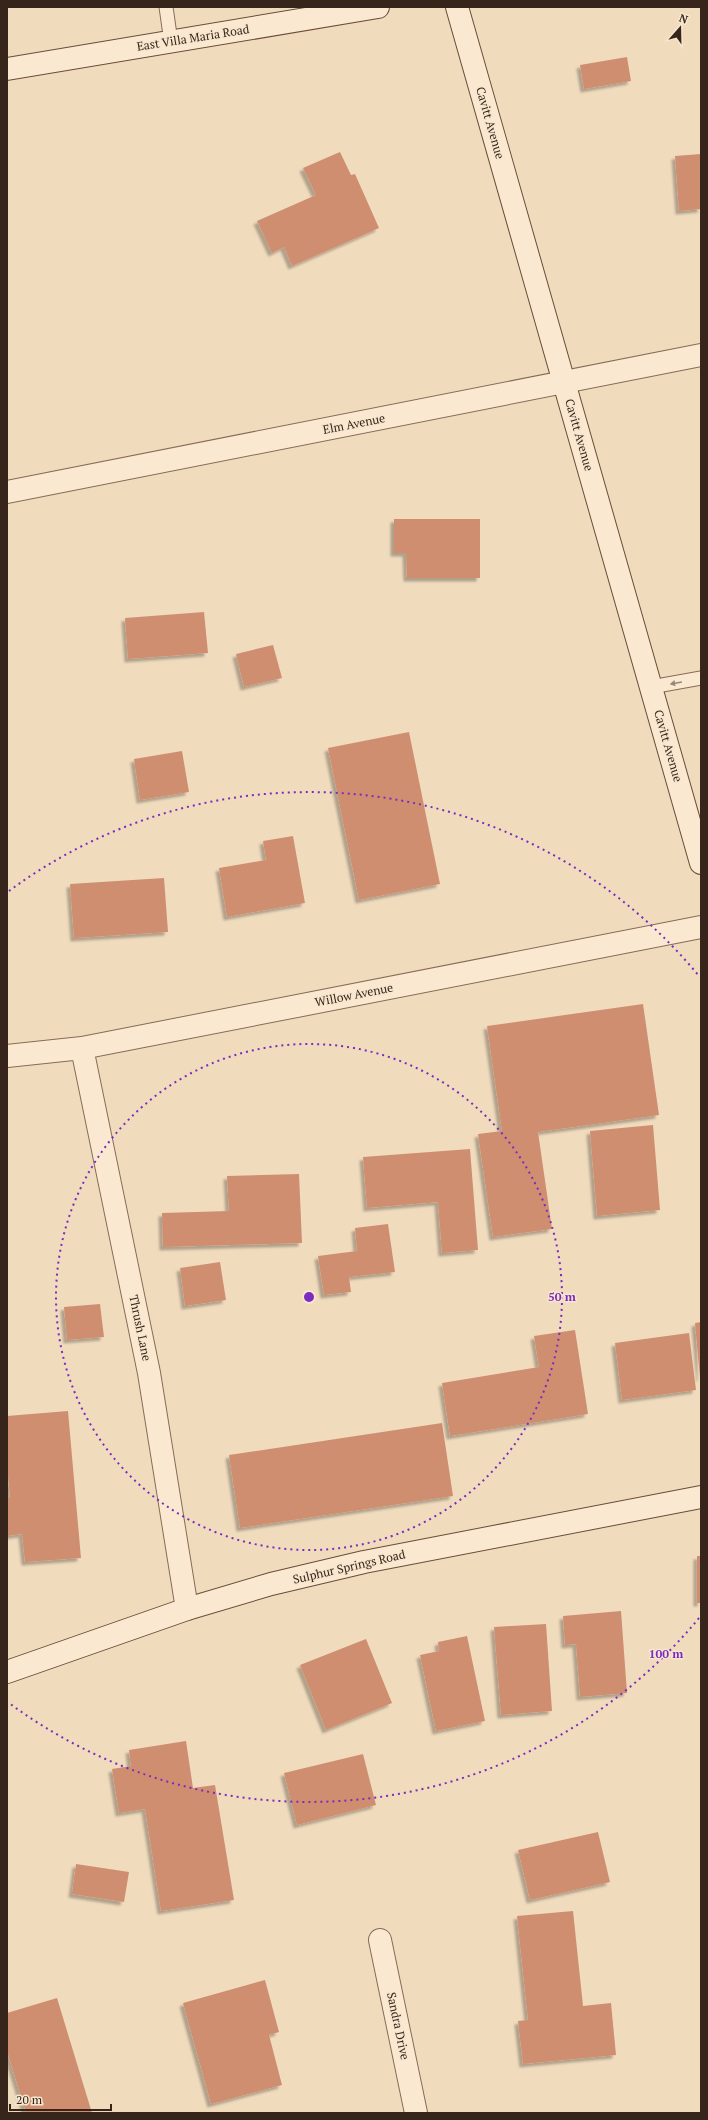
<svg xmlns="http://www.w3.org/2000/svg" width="708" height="2120" font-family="'PT Serif',serif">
  <defs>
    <filter id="shadow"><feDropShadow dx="-3.5" dy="3.5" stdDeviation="1" flood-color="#0004"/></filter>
  </defs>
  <rect width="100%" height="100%" fill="#f0dbbd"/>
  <path fill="#d08e71" filter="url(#shadow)" d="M 627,57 L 631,81 L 584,89 L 580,65 Z
    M 340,152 L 351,175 L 355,174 L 379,228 L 292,266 L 284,247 L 272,253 L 257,221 L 316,195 L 303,168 Z
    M 701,154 L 701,209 L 679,211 L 675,156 Z
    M 394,519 L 480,519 L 480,578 L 407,578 L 406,553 L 394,553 Z
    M 204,612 L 208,653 L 128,659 L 125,618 Z
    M 273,645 L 282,678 L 244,687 L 236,654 Z
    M 409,732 L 440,884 L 359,900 L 328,748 Z
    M 182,751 L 189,792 L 140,800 L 134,759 Z
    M 293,836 L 305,903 L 227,917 L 219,868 L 266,860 L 263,841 Z
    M 164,878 L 168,932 L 74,938 L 70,884 Z
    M 643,1004 L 659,1115 L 538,1132 L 552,1229 L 493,1237 L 478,1134 L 502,1131 L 487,1026 Z
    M 653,1125 L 660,1210 L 597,1216 L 590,1131 Z
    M 470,1149 L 478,1250 L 442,1253 L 438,1202 L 367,1208 L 363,1157 Z
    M 299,1174 L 302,1243 L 163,1247 L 162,1213 L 229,1211 L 227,1176 Z
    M 388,1224 L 395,1272 L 349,1277 L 351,1292 L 324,1295 L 318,1256 L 357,1251 L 355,1228 Z
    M 220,1262 L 226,1300 L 185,1306 L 180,1268 Z
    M 100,1304 L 104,1337 L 67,1340 L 64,1307 Z
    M 701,1322 L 701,1378 L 700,1378 L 695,1323 Z
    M 575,1330 L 588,1414 L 450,1436 L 442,1383 L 539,1367 L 534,1336 Z
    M 689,1333 L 696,1390 L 622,1400 L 615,1343 Z
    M 68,1411 L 81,1558 L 25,1562 L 22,1534 L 7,1536 L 7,1498 L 10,1498 L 7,1466 L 7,1416 Z
    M 442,1423 L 453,1496 L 240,1528 L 229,1455 Z
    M 697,1556 L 701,1556 L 701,1603 L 697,1603 Z
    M 621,1611 L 627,1693 L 580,1697 L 576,1644 L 565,1645 L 563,1616 Z
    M 546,1624 L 552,1711 L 501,1715 L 494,1627 Z
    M 467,1636 L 485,1721 L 436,1731 L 420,1655 L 439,1651 L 438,1642 Z
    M 366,1639 L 392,1703 L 326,1730 L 300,1665 Z
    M 186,1741 L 193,1788 L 215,1785 L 234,1900 L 161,1911 L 145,1809 L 119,1813 L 112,1769 L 131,1766 L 129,1750 Z
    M 363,1754 L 376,1805 L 297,1825 L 284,1773 Z
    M 598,1832 L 610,1882 L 530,1900 L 518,1850 Z
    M 76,1864 L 129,1872 L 124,1902 L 72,1894 Z
    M 573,1911 L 583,2006 L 611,2003 L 616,2055 L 523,2064 L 518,2021 L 528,2020 L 517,1916 Z
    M 265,1980 L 279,2032 L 269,2035 L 282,2085 L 211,2104 L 183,2003 Z
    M 57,1998 L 92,2113 L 26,2113 L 7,2051 L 7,2013 Z"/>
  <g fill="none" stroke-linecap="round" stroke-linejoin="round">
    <g stroke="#886b56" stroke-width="15">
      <path id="lane" d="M 166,7 L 171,42
        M 651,687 L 701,678"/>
    </g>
    <g stroke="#886b56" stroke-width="24">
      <path id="street" d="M 7,492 L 701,355
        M 82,1048 L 149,1373 L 187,1609
        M 7,1056 L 82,1048 L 701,927
        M 380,1940 L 416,2113"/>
    </g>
    <g stroke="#6a4c39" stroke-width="24">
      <path id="secondary" d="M 457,7 L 701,863
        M 7,69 L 378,7
        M 7,1672 L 187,1609 L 271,1584 L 364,1562 L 701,1497"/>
    </g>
    <use href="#lane" stroke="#fae9d0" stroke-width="13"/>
    <use href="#street" stroke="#fae9d0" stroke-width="22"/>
    <use href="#secondary" stroke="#fae9d0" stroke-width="22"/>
  </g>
  <defs><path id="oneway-solid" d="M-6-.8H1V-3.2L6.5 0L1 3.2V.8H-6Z"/></defs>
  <use fill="#988776" href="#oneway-solid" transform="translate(676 683) rotate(170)"/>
  <g fill="none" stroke="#7b2cbf" stroke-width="2" stroke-dasharray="2 4">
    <circle cx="309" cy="1297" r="253"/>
    <path d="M699 1618A505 505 0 0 1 9 1703M9 891A505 505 0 0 1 699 976"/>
  </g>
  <g text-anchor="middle" stroke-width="3" stroke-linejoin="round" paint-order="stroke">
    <g font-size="12" fill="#37251b" stroke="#f7e6cd">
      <text transform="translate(193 38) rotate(-9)" y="4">East Villa Maria Road</text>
      <text transform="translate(490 123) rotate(74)" y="4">Cavitt Avenue</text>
      <text transform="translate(354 424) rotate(-11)" y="4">Elm Avenue</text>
      <text transform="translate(579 435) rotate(74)" y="4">Cavitt Avenue</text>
      <text transform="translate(668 746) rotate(74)" y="4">Cavitt Avenue</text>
      <text transform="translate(354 995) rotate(-11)" y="4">Willow Avenue</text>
      <text transform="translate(140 1328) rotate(78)" y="4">Thrush Lane</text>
      <text transform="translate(349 1567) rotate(-13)" y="4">Sulphur Springs Road</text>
      <text transform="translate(398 2026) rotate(78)" y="4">Sandra Drive</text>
    </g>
  </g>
  <circle cx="309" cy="1297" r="6" fill="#7b2cbf" stroke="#f7e6cd" stroke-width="2"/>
  <g font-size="12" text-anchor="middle" font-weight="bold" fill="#7b2cbf" stroke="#f7e6cd" stroke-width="3" stroke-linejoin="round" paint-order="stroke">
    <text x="562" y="1301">50 m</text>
    <text x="666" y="1658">100 m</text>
  </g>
  <rect width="708" height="2120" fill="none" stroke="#37251b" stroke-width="16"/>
  <g transform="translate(680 28) rotate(20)" stroke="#f7e6cd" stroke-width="3" paint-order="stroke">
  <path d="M0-3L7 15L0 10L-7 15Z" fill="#37251b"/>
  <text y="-6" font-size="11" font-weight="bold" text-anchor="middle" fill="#37251b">N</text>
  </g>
  <path d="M10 2104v6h101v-6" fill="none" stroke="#37251b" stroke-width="2"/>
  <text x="16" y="2104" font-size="12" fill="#37251b" stroke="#f7e6cd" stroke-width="3" paint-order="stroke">20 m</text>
</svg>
